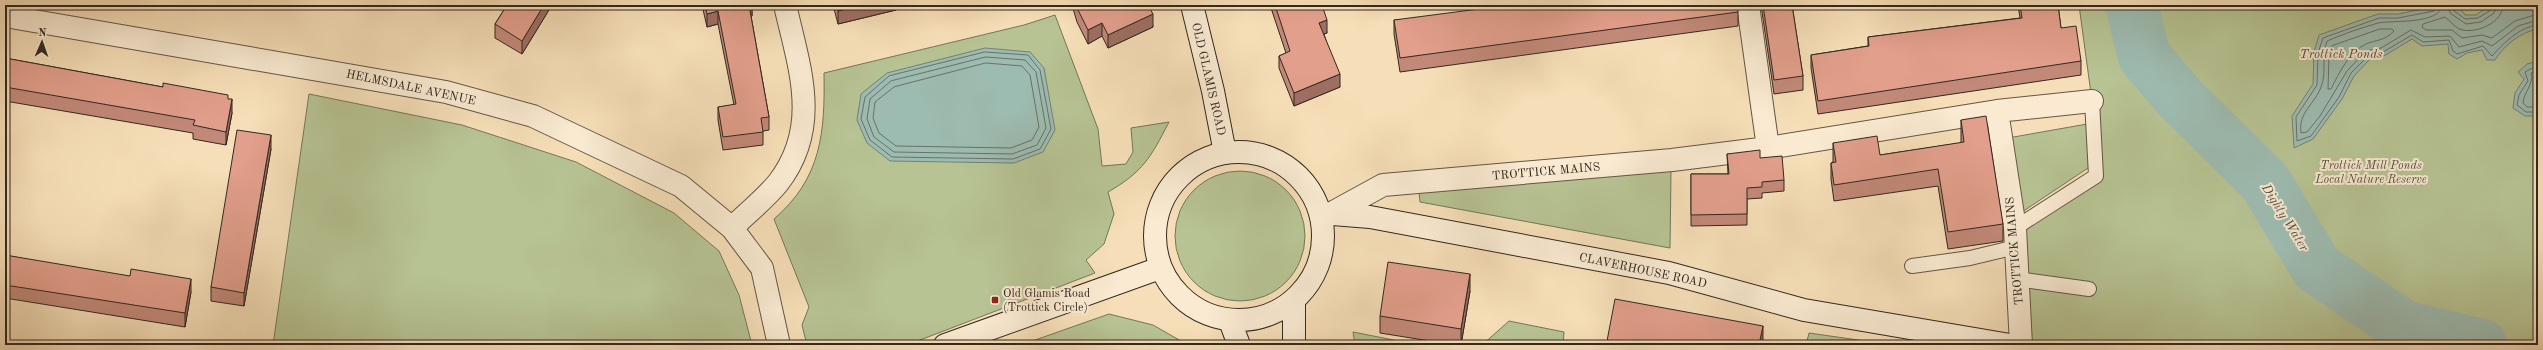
<svg xmlns="http://www.w3.org/2000/svg" width="2543" height="350" font-family="'Old Standard TT',serif">
  <rect width="100%" height="100%" fill="#f6dfb8"/>
  <filter id="stains"><feTurbulence type="fractalNoise" baseFrequency=".005" numOctaves="4"/><feColorMatrix values="0 0 0 0 .2 0 0 0 0 .09 0 0 0 0 .02 0 0 0 .5 -.17"/></filter>
  <radialGradient id="worn" r=".72"><stop offset=".6" stop-color="#630" stop-opacity="0"/><stop offset="1" stop-color="#630" stop-opacity=".3"/></radialGradient>
  <path fill="#b7c393" stroke="#74765a" d="M 1466,5 L 1536,5 L 1467,14 Z
    M 2079,5 L 2538,5 L 2538,345 L 2021,345 L 2015,228 L 2096,175 L 2092,101 Z
    M 1055,15 L 1098,129 L 1102,166 L 1126,164 L 1133,152 L 1131,128 L 1169,122 C 1151,157 1143,172 1108,192 L 1114,214 L 1104,244 L 1086,260 L 1095,273 L 907,345 L 807,345 L 802,325 L 809,307 L 774,219 C 822,178 825,131 824,73 L 1024,25 Z
    M 309,94 L 462,125 L 576,162 L 674,213 L 719,251 L 739,295 L 752,345 L 273,345 Z
    M 2087,124 L 2091,166 L 2019,214 L 2008,138 Z
    M 1671,171 L 1670,248 L 1420,202 L 1419,192 Z
    M1175 236a65 65 0 1 1 130 0a65 65 0 1 1-130 0Z
    M 1109,314 L 1153,325 L 1188,345 L 1021,345 Z
    M 1509,321 L 1564,332 L 1563,345 L 1482,345 Z
    M 1353,332 L 1419,345 L 1355,345 Z
    M 1809,333 L 1893,345 L 1806,345 Z"/>
  <path fill="#9dbcb1" stroke="#728177" d="M 2443,5 L 2460,8 L 2465,15 L 2476,15 L 2490,5 L 2538,5 L 2538,29 C 2521,32 2504,45 2495,60 L 2487,60 L 2482,50 L 2467,53 L 2457,59 L 2449,54 L 2448,44 L 2422,46 L 2412,39 L 2384,56 L 2372,57 L 2354,76 L 2342,99 L 2313,139 L 2294,148 L 2292,116 L 2313,84 L 2314,52 L 2319,35 L 2378,14 L 2398,14 Z
    M 985,48 L 1030,52 L 1044,68 L 1055,130 L 1043,152 L 1014,163 L 890,161 L 867,143 L 857,120 L 861,94 L 887,73 Z
    M 2538,61 L 2538,116 L 2525,116 L 2513,108 L 2515,93 L 2524,79 L 2518,72 L 2527,64 Z"/>
  <g fill="none" stroke-linecap="round" stroke-linejoin="round">
    <path stroke="#687268" stroke-width="1" d="M 2437,5 L 2434,11 L 2398,18 L 2379,18 L 2323,38 L 2318,53 L 2317,85 L 2296,117 L 2297,141 L 2311,136 L 2339,97 L 2351,73 L 2369,55 L 2383,52 L 2412,35 L 2423,42 L 2449,40 L 2453,51 L 2457,54 L 2483,46 L 2492,56 C 2504,43 2519,27 2538,25
      M 2442,5 C 2441,25 2391,20 2378,23 C 2361,28 2343,34 2327,41 C 2321,56 2327,73 2321,87 C 2315,104 2298,112 2301,133 L 2307,132 L 2320,116 L 2347,71 L 2366,51 L 2381,48 L 2411,30 L 2425,37 L 2450,36 L 2459,47 L 2482,41 L 2492,46 L 2518,26 L 2538,20
      M 2447,5 L 2450,13 L 2466,24 L 2481,22 L 2494,13 L 2497,5
      M 2452,5 L 2453,10 L 2465,19 L 2478,18 L 2491,10 L 2492,5
      M 2503,5 C 2503,23 2475,35 2459,29 C 2454,26 2450,21 2445,17 L 2423,24 L 2422,27 L 2426,30 L 2452,30 L 2462,38 L 2482,35 L 2492,38 L 2515,21 L 2538,14
      M 2380,29 L 2392,29 L 2394,31 C 2383,42 2377,39 2366,44 C 2349,52 2339,73 2331,89 L 2328,89 L 2329,55 L 2332,46 Z
      M 985,52 L 1028,55 L 1040,70 L 1051,129 L 1040,149 L 1013,159 L 892,157 L 870,140 L 861,119 L 865,97 L 889,76 Z
      M 986,57 L 1025,60 L 1036,72 L 1046,128 L 1037,145 L 1012,154 L 894,152 L 874,137 L 867,119 L 870,99 L 891,81 Z
      M 986,63 L 1022,66 L 1030,75 L 1039,127 L 1032,140 L 1011,148 L 896,146 L 879,133 L 873,118 L 875,102 L 894,87 Z
      M 2538,65 L 2525,72 L 2528,81 L 2519,95 L 2517,105 L 2526,112 L 2538,112
      M 2538,70 L 2531,73 C 2534,85 2524,91 2523,103 L 2527,107 L 2538,107"/>
    <path stroke="#9dbcb1" stroke-width="53" d="M 2132,5 L 2144,56 L 2180,98 L 2265,182 L 2317,268 L 2404,327 L 2481,345"/>
    <g stroke="#635646" stroke-width="16">
      <path id="lane" d="M 2015,228 L 2096,176 L 2092,101
        M 1912,266 L 1970,258 L 2016,247
        M 2017,279 L 2089,289"/>
    </g>
    <g stroke="#635646" stroke-width="24">
      <path id="street" d="M 1748,5 L 1768,148
        M 5,16 L 446,92 L 533,116 L 681,186 L 732,228 L 762,268 L 779,345
        M 1997,111 L 2015,228 L 2021,345
        M 1330,214 L 1383,185 L 1672,160 L 1768,148 L 1997,111 L 2092,101
        M 732,228 C 747,213 765,199 778,183 C 822,126 799,67 785,5"/>
    </g>
    <g stroke="#322820" stroke-width="24">
      <path id="secondary" d="M 1192,5 L 1213,91 L 1225,153
        M1155 236a84 84 0 1 1 168 0a84 84 0 1 1-168 0Z
        M 1320,213 L 1370,217 L 1669,273 L 1804,310 L 2010,345
        M 1294,301 L 1294,345
        M 1230,321 L 1239,345
        M 945,345 L 1160,268"/>
    </g>
    <use href="#lane" stroke="#f9ead1" stroke-width="14"/>
    <use href="#street" stroke="#f9ead1" stroke-width="22"/>
    <use href="#secondary" stroke="#f9ead1" stroke-width="22"/>
  </g>
  <path fill="#c28978" stroke="#322820" d="M 278,5 L 287,5 L 287,7 Z
    M 507,5 L 552,5 L 522,54 L 495,38 L 495,24 Z
    M 702,5 L 752,5 L 752,16 L 751,16 L 769,117 L 769,130 L 763,131 L 763,145 L 723,150 L 718,120 L 718,107 L 734,105 L 718,24 L 707,27 Z
    M 833,5 L 896,5 L 896,10 L 838,24 Z
    M 1072,5 L 1148,5 L 1153,27 L 1108,48 L 1102,36 L 1088,44 L 1077,22 Z
    M 1270,5 L 1322,5 L 1327,33 L 1324,34 L 1340,87 L 1294,106 L 1279,68 L 1279,56 L 1286,53 Z
    M 1761,5 L 1792,5 L 1803,76 L 1803,90 L 1774,94 Z
    M 2018,5 L 2058,5 L 2061,28 L 2081,61 L 2081,75 L 1818,114 L 1811,68 L 1811,55 L 1868,46 L 1868,37 L 2020,18 Z
    M 1738,12 L 1738,26 L 1400,72 L 1394,34 L 1394,20 Z
    M 5,58 L 228,99 L 232,113 L 226,145 L 193,139 L 193,133 L 5,101 Z
    M 1961,120 L 2003,224 L 2003,241 L 1948,249 L 1938,186 L 1834,201 L 1831,179 L 1831,163 L 1833,162 L 1833,143 L 1880,155 L 1961,143 Z
    M 271,149 L 244,306 L 211,301 L 211,287 Z
    M 1727,154 L 1760,158 L 1784,180 L 1784,191 L 1762,193 L 1762,198 L 1747,199 L 1747,225 L 1691,226 L 1691,174 L 1728,174 Z
    M 5,255 L 191,292 L 185,327 L 5,298 Z
    M 1470,291 L 1461,345 L 1455,345 L 1380,333 L 1380,316 Z
    M 1607,341 L 1763,343 L 1763,345 L 1607,345 Z"/>
  <path fill="#9e6f62" stroke="#322820" d="M 544,5 L 552,5 L 522,54 L 522,41 Z
    M 749,5 L 752,5 L 752,16 L 749,17 Z
    M 861,5 L 896,5 L 896,10 L 838,24 L 838,11 Z
    M 718,11 L 718,24 L 707,27 L 707,14 Z
    M 1153,14 L 1153,27 L 1108,48 L 1108,35 Z
    M 1327,20 L 1327,33 L 1319,36 L 1319,23 Z
    M 1102,23 L 1102,36 L 1088,44 L 1088,30 Z
    M 1340,74 L 1340,87 L 1294,106 L 1294,93 Z
    M 232,99 L 232,113 L 226,145 L 226,132 Z
    M 271,135 L 271,149 L 244,306 L 244,293 Z
    M 1470,274 L 1470,291 L 1461,345 L 1461,329 Z
    M 191,279 L 191,292 L 185,327 L 185,313 Z
    M 1763,326 L 1763,345 L 1759,345 Z"/>
  <path fill="#e29f8c" stroke="#322820" d="M 507,5 L 544,5 L 522,41 L 495,24 Z
    M 705,5 L 749,5 L 769,117 L 761,118 L 763,132 L 723,137 L 718,107 L 736,104 L 718,11 L 707,14 Z
    M 836,5 L 861,5 L 838,11 Z
    M 1076,5 L 1148,5 L 1153,14 L 1108,35 L 1102,23 L 1088,30 L 1077,8 Z
    M 1275,5 L 1322,5 L 1327,20 L 1319,23 L 1340,74 L 1294,93 L 1279,56 L 1290,51 Z
    M 1510,5 L 1738,5 L 1738,12 L 1400,58 L 1394,20 Z
    M 1763,5 L 1792,5 L 1803,76 L 1774,80 Z
    M 2020,5 L 2058,5 L 2061,28 L 2076,26 L 2081,61 L 1818,101 L 1811,55 L 1869,46 L 1868,37 L 2022,18 Z
    M 5,58 L 163,87 L 163,83 L 228,95 L 228,99 L 232,99 L 226,132 L 193,125 L 195,120 L 5,87 Z
    M 1986,116 L 2003,224 L 1948,232 L 1938,169 L 1834,185 L 1831,163 L 1836,162 L 1833,143 L 1877,136 L 1880,155 L 1964,142 L 1961,120 Z
    M 237,130 L 271,135 L 244,293 L 211,287 Z
    M 1760,150 L 1760,158 L 1782,156 L 1784,180 L 1762,182 L 1762,187 L 1747,188 L 1747,214 L 1691,215 L 1691,174 L 1729,174 L 1727,154 Z
    M 5,255 L 130,276 L 131,269 L 191,279 L 185,313 L 5,285 Z
    M 1388,262 L 1470,274 L 1461,329 L 1380,316 Z
    M 1615,299 L 1763,326 L 1759,345 L 1629,345 L 1607,341 Z"/>
  <rect fill="#8f2418" stroke="#f9ead1" stroke-width="1.5" x="991" y="296" width="8" height="8" rx="2"/>
  <g text-anchor="middle" stroke-width="4" stroke-linejoin="round" paint-order="stroke">
    <g font-size="12" fill="#322820" stroke="#f9ead1">
      <text transform="translate(1209 79) rotate(77)" y="4">OLD GLAMIS ROAD</text>
      <text transform="translate(411 87) rotate(12)" y="4">HELMSDALE AVENUE</text>
      <text transform="translate(1546 171) rotate(-5)" y="4">TROTTICK MAINS</text>
      <text transform="translate(2014 251) rotate(-95)" y="4">TROTTICK MAINS</text>
      <text transform="translate(1643 270) rotate(12)" y="4">CLAVERHOUSE ROAD</text>
    </g>
    <g font-size="12" font-style="italic" fill="#534f3d" stroke="#f9ead1">
      <text x="2371" y="169">Trottick Mill Ponds<tspan x="2371" dy="14">Local Nature Reserve</tspan></text>
    </g>
    <g font-size="12" fill="#322820" stroke="#f9ead1" text-anchor="start">
      <text x="1003" y="297">Old Glamis Road<tspan x="1003" dy="14">(Trottick Circle)</tspan></text>
    </g>
    <g font-size="13" font-style="italic" fill="#4d4d44" stroke="#f9ead1">
      <text x="2341" y="58">Trottick Ponds</text>
      <text transform="translate(2286 217) rotate(58)" y="5">Dighty Water</text>
    </g>
  </g>
  <rect width="2543" height="350" fill="none" stroke="#f6dfb8" stroke-width="20"/>
  <rect x="6" y="6" width="2531" height="338" fill="none" stroke="#322820" stroke-width="2"/>
  <rect x="10" y="10" width="2523" height="330" fill="none" stroke="#322820"/>
  <g transform="translate(42 42) rotate(2)" stroke="#f9ead1" stroke-width="3" paint-order="stroke">
  <path d="M0-3L7 15L0 10L-7 15Z" fill="#322820"/>
  <text y="-6" font-size="11" font-weight="bold" text-anchor="middle" fill="#322820">N</text>
  </g>
  <rect width="100%" height="100%" filter="url(#stains)"/>
  <rect width="100%" height="100%" fill="url(#worn)"/>
</svg>
